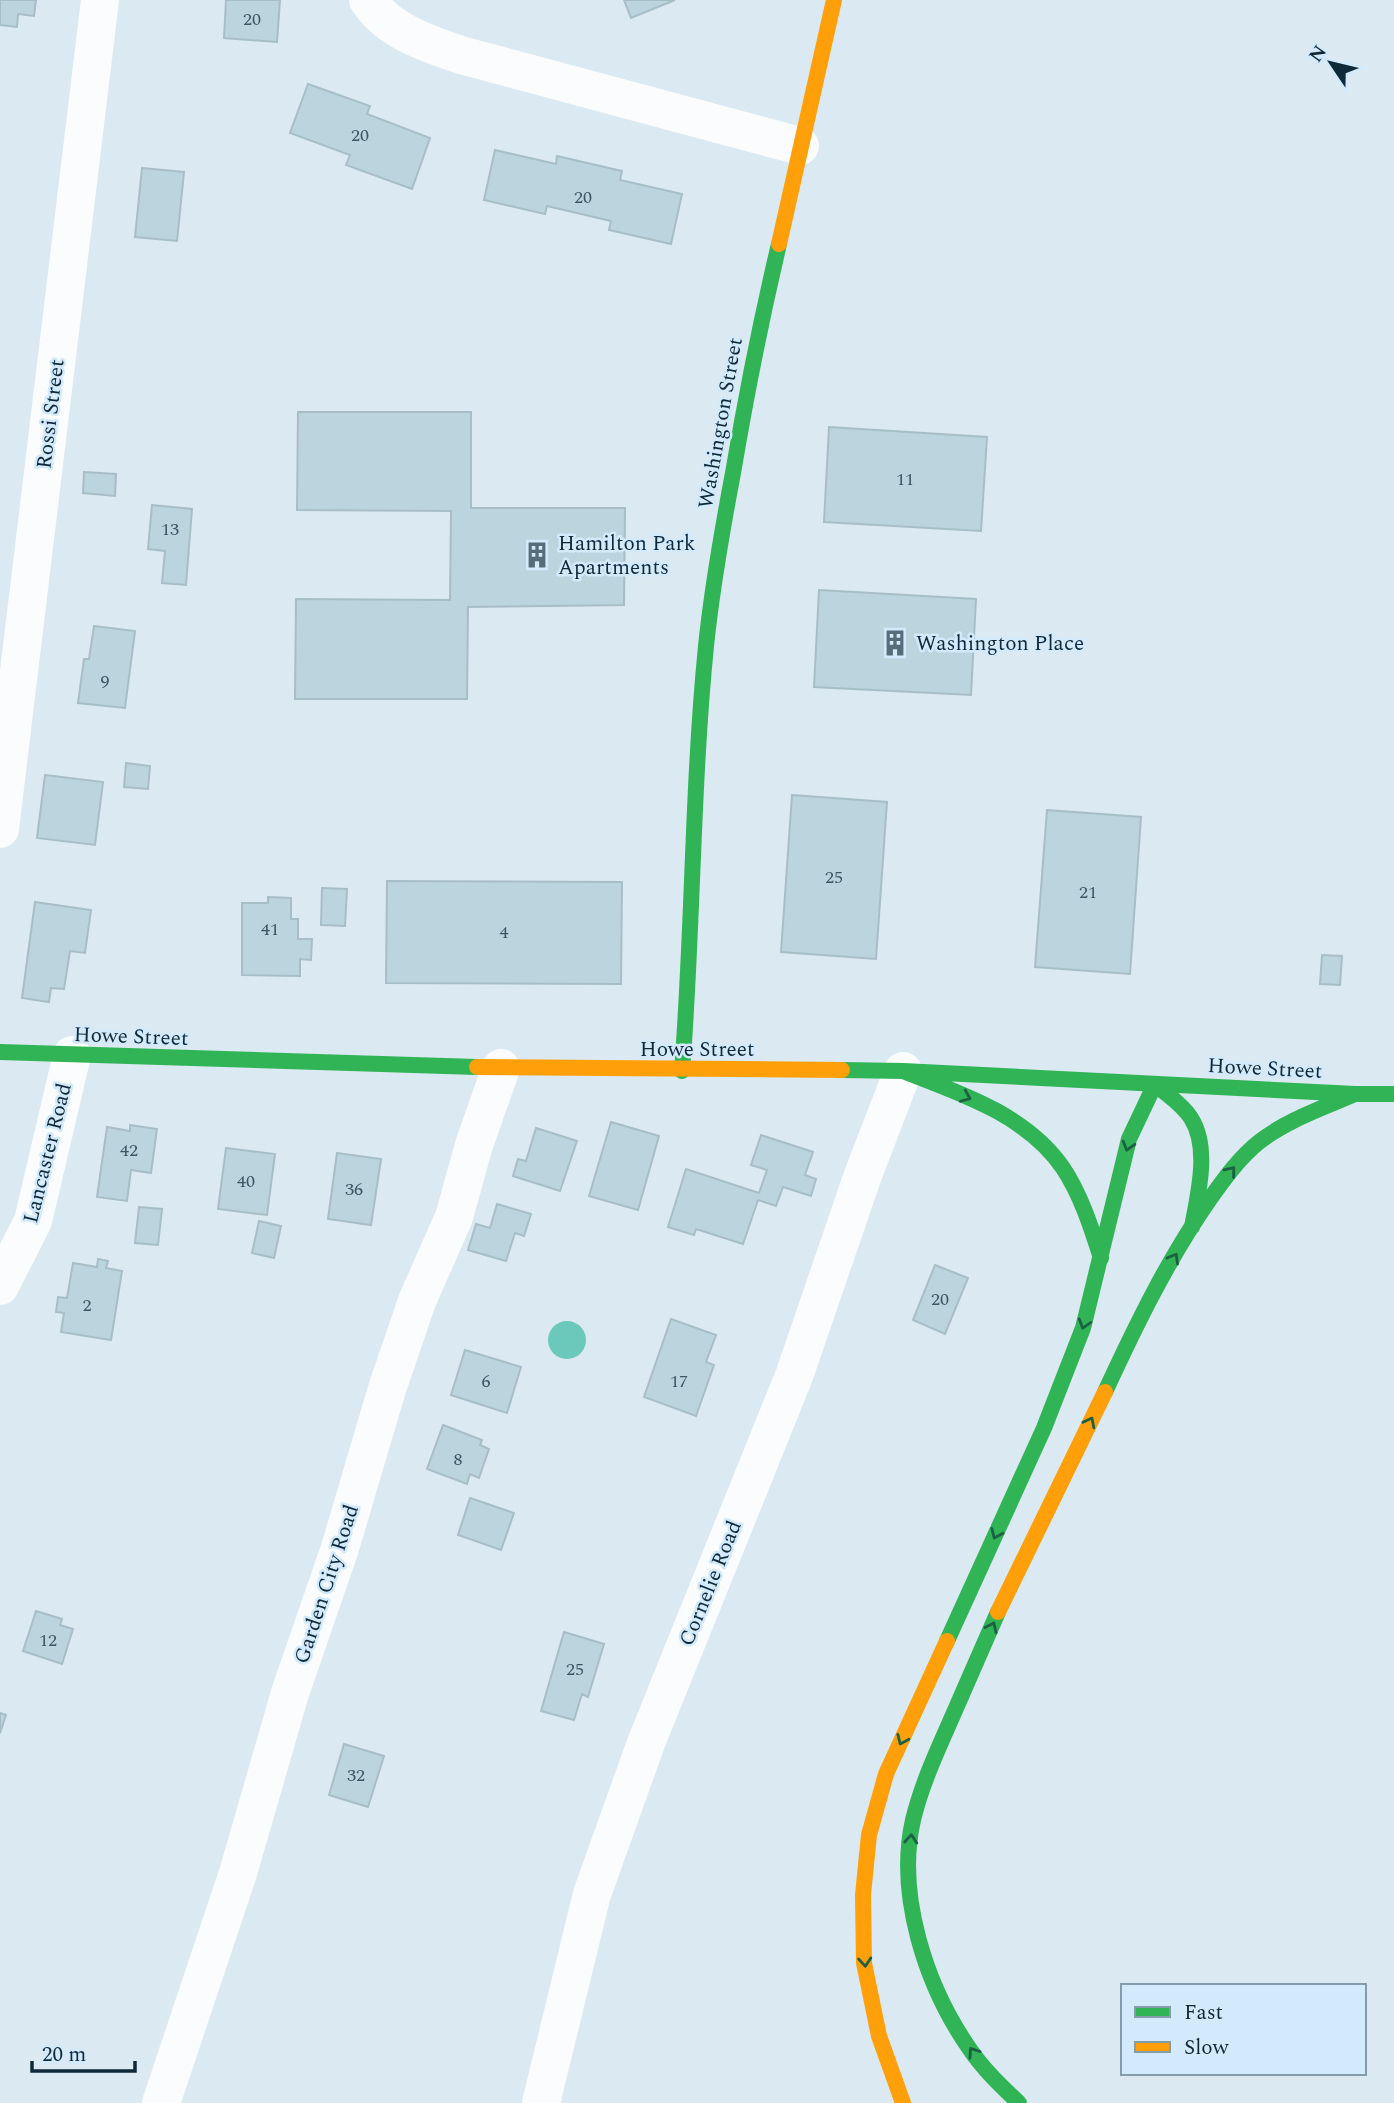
<svg xmlns="http://www.w3.org/2000/svg" width="1394" height="2103" font-family="Spectral,serif">
  <rect width="100%" height="100%" fill="#dbe9f2"/>
  <path fill="#6ac9ba" d="M548 1340a19 19 0 1 1 38 0a19 19 0 1 1-38 0Z"/>
  <path fill="#bcd4de" stroke="#a8bec7" stroke-width="2" d="M 0,0 L 36,0 L 34,16 L 18,14 L 17,27 L 0,25 Z
    M 226,0 L 280,0 L 277,42 L 224,38 Z
    M 624,0 L 675,0 L 631,18 Z
    M 308,84 L 370,106 L 367,114 L 430,138 L 412,189 L 346,165 L 350,155 L 290,133 Z
    M 495,150 L 556,164 L 557,156 L 622,171 L 620,180 L 682,194 L 671,244 L 609,230 L 611,221 L 547,206 L 545,214 L 484,200 Z
    M 142,168 L 184,172 L 177,241 L 135,237 Z
    M 298,412 L 471,412 L 471,508 L 625,508 L 624,605 L 468,607 L 467,699 L 295,699 L 296,599 L 450,600 L 451,511 L 297,510 Z
    M 829,427 L 987,437 L 981,531 L 824,522 Z
    M 84,472 L 116,474 L 115,496 L 83,493 Z
    M 152,505 L 192,509 L 186,585 L 162,583 L 165,551 L 148,549 Z
    M 819,590 L 976,599 L 971,695 L 814,687 Z
    M 94,626 L 135,631 L 125,708 L 78,703 L 84,659 L 89,659 Z
    M 126,763 L 150,766 L 148,789 L 124,787 Z
    M 45,775 L 103,782 L 95,845 L 37,838 Z
    M 792,795 L 887,802 L 876,959 L 781,952 Z
    M 1047,810 L 1141,817 L 1130,974 L 1035,967 Z
    M 387,881 L 622,882 L 621,984 L 386,983 Z
    M 322,888 L 347,889 L 345,926 L 321,925 Z
    M 268,897 L 291,898 L 291,919 L 298,919 L 298,939 L 312,939 L 311,960 L 300,959 L 300,976 L 242,975 L 242,903 L 268,903 Z
    M 35,902 L 91,910 L 85,953 L 70,951 L 64,989 L 51,988 L 49,1002 L 22,998 Z
    M 1322,955 L 1342,956 L 1340,985 L 1320,984 Z
    M 611,1122 L 659,1136 L 638,1210 L 589,1196 Z
    M 130,1125 L 157,1129 L 151,1173 L 131,1170 L 127,1201 L 97,1197 L 107,1127 L 130,1131 Z
    M 536,1128 L 577,1141 L 560,1191 L 513,1176 L 518,1159 L 526,1161 Z
    M 761,1135 L 813,1152 L 805,1175 L 816,1179 L 811,1196 L 783,1187 L 776,1206 L 758,1200 L 743,1244 L 696,1229 L 694,1235 L 668,1227 L 686,1169 L 759,1193 L 767,1170 L 751,1165 Z
    M 226,1148 L 275,1154 L 267,1215 L 218,1209 Z
    M 337,1153 L 381,1159 L 371,1225 L 328,1219 Z
    M 497,1204 L 531,1214 L 524,1236 L 515,1233 L 506,1261 L 468,1250 L 476,1224 L 490,1228 Z
    M 139,1207 L 162,1209 L 158,1245 L 135,1243 Z
    M 259,1221 L 281,1226 L 274,1258 L 252,1253 Z
    M 98,1259 L 108,1261 L 106,1268 L 122,1271 L 111,1340 L 61,1332 L 64,1313 L 56,1312 L 58,1297 L 67,1298 L 73,1263 L 97,1267 Z
    M 935,1265 L 968,1278 L 945,1334 L 913,1320 Z
    M 671,1319 L 716,1335 L 706,1362 L 714,1365 L 696,1416 L 644,1397 Z
    M 465,1350 L 521,1367 L 507,1413 L 451,1395 Z
    M 443,1425 L 482,1440 L 480,1445 L 489,1449 L 479,1478 L 470,1474 L 467,1484 L 427,1469 Z
    M 470,1498 L 514,1513 L 501,1550 L 458,1535 Z
    M 36,1611 L 62,1619 L 60,1625 L 73,1629 L 62,1664 L 23,1651 Z
    M 564,1632 L 604,1644 L 588,1697 L 582,1694 L 574,1720 L 541,1711 Z
    M 0,1713 L 6,1715 L 0,1733 Z
    M 344,1744 L 384,1756 L 368,1807 L 329,1795 Z"/>
  <g fill="none" stroke-linecap="round" stroke-linejoin="round">
    <path stroke="#fafcfd" stroke-width="38" d="M 368,0 C 388,31 428,44 461,55 L 800,146
      M 0,829 L 100,0
      M 0,1286 L 33,1221 L 72,1055
      M 161,2103 L 238,1873 L 290,1693 L 340,1548 L 387,1389 L 417,1301 L 454,1217 L 474,1145 L 501,1068
      M 541,2103 L 592,1894 L 646,1743 L 794,1376 L 863,1175 L 903,1071"/>
    <path stroke="#30b455" stroke-width="16" d="M 0,1052 L 477,1067
      M 842,1070 L 903,1071 L 1355,1094 L 1394,1094
      M 682,1071 C 693,930 692,787 706,646 C 712,588 722,531 733,473 C 746,396 761,320 779,244
      M 903,1071 C 960,1093 1027,1115 1063,1168 C 1081,1195 1091,1227 1101,1258
      M 1105,1392 C 1136,1325 1168,1259 1210,1199 C 1224,1179 1240,1157 1259,1142 C 1287,1120 1323,1108 1355,1094
      M 998,1612 C 983,1646 968,1680 953,1715 C 938,1749 922,1783 913,1820 C 896,1895 926,1986 969,2048 C 983,2069 1001,2086 1019,2103
      M 947,1641 L 1044,1428 L 1083,1328 L 1129,1139 L 1155,1084 C 1167,1095 1182,1104 1191,1118 C 1210,1148 1198,1194 1192,1227"/>
    <path stroke="#ff9f0a" stroke-width="16" d="M 779,244 L 834,0
      M 477,1067 L 842,1070
      M 998,1612 L 1105,1392
      M 903,2103 L 879,2036 L 864,1963 L 863,1895 L 869,1835 L 886,1774 L 947,1641"/>
  </g>
  <defs><path id="oneway-chevron" d="M-2-3.5L2.5 0L-2 3.5" fill="none" stroke-width="1.6" stroke-linecap="round" stroke-linejoin="round" transform="scale(1.75)"/></defs>
  <g stroke="#1c6144">
    <use href="#oneway-chevron" transform="translate(966 1097) rotate(23)"/>
    <use href="#oneway-chevron" transform="translate(1128 1146) rotate(106)"/>
    <use href="#oneway-chevron" transform="translate(1231 1171) rotate(-51)"/>
    <use href="#oneway-chevron" transform="translate(1174 1258) rotate(-60)"/>
    <use href="#oneway-chevron" transform="translate(1084 1324) rotate(107)"/>
    <use href="#oneway-chevron" transform="translate(1090 1422) rotate(-63)"/>
    <use href="#oneway-chevron" transform="translate(996 1534) rotate(114)"/>
    <use href="#oneway-chevron" transform="translate(992 1627) rotate(-65)"/>
    <use href="#oneway-chevron" transform="translate(902 1740) rotate(114)"/>
    <use href="#oneway-chevron" transform="translate(911 1839) rotate(-85)"/>
    <use href="#oneway-chevron" transform="translate(865 1962) rotate(85)"/>
    <use href="#oneway-chevron" transform="translate(973 2052) rotate(-124)"/>
  </g>
  <defs>
    <g id="building-bare" transform="scale(2.1)"><path d="M-4-6H4V6H1V3H-1V6H-4ZM-2.5-4.3h1.7v1.8h-1.7ZM.8-4.3h1.7v1.8H.8ZM-2.5-1h1.7V.8h-1.7ZM.8-1h1.7V.8H.8Z" fill="#566c79" stroke="#d2eafb" stroke-width="2.5" paint-order="stroke"/></g>
  </defs>
  <g fill-rule="evenodd">
    <use href="#building-bare" x="537" y="555"/>
    <use href="#building-bare" x="895" y="643"/>
  </g>
  <g text-anchor="middle" stroke-width="5" stroke-linejoin="round" paint-order="stroke">
    <g font-size="18" fill="#3b5562">
      <text x="252" y="25">20</text>
      <text x="360" y="141">20</text>
      <text x="583" y="203">20</text>
      <text x="905" y="485">11</text>
      <text x="170" y="535">13</text>
      <text x="105" y="687">9</text>
      <text x="834" y="883">25</text>
      <text x="1088" y="898">21</text>
      <text x="270" y="935">41</text>
      <text x="504" y="938">4</text>
      <text x="129" y="1156">42</text>
      <text x="246" y="1187">40</text>
      <text x="354" y="1195">36</text>
      <text x="940" y="1305">20</text>
      <text x="87" y="1311">2</text>
      <text x="486" y="1387">6</text>
      <text x="679" y="1387">17</text>
      <text x="458" y="1465">8</text>
      <text x="48" y="1646">12</text>
      <text x="575" y="1675">25</text>
      <text x="356" y="1781">32</text>
    </g>
    <g font-size="21" fill="#0f2938" stroke="#d2eafb">
      <text transform="translate(50 414) rotate(-83)" y="7">Rossi Street</text>
      <text transform="translate(720 423) rotate(-80)" y="7">Washington Street</text>
      <text transform="translate(131 1036) rotate(2)" y="7">Howe Street</text>
      <text x="697" y="1056">Howe Street</text>
      <text transform="translate(1265 1068) rotate(3)" y="7">Howe Street</text>
      <text transform="translate(47 1153) rotate(-76)" y="7">Lancaster Road</text>
      <text transform="translate(710 1583) rotate(-68)" y="7">Cornelie Road</text>
      <text transform="translate(326 1584) rotate(-72)" y="7">Garden City Road</text>
    </g>
    <g font-size="21" fill="#0f2938" stroke="#d2eafb" text-anchor="start">
      <text x="558" y="550">Hamilton Park<tspan x="558" dy="24">Apartments</tspan></text>
      <text x="916" y="650">Washington Place</text>
    </g>
  </g>
  <rect x="1121" y="1984" width="245" height="91" fill="#d2eafb" stroke="#849dad" stroke-width="2"/>
  <rect x="1135" y="2007" width="35" height="10" fill="#30b455" stroke="#849dad" stroke-width="2"/>
  <text x="1184" y="2019" font-size="21" fill="#0f2938">Fast</text>
  <rect x="1135" y="2042" width="35" height="10" fill="#ff9f0a" stroke="#849dad" stroke-width="2"/>
  <text x="1184" y="2054" font-size="21" fill="#0f2938">Slow</text>
  <g transform="translate(1331 63) rotate(305)" stroke="#d2eafb" stroke-width="5" paint-order="stroke">
  <path d="M0-5L12 26L0 18L-12 26Z" fill="#0f2938"/>
  <text y="-10" font-size="19" font-weight="bold" text-anchor="middle" fill="#0f2938">N</text>
  </g>
  <path d="M32 2061v10h103v-10" fill="none" stroke="#0f2938" stroke-width="3.5"/>
  <text x="42" y="2061" font-size="21" fill="#0f2938" stroke="#d2eafb" stroke-width="5" paint-order="stroke">20 m</text>
</svg>
